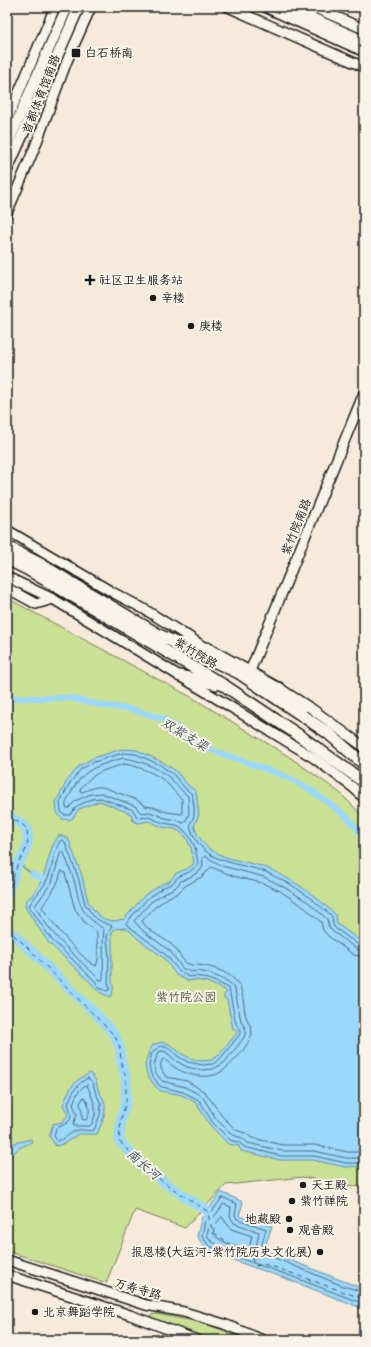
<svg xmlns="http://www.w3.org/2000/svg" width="371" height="1347" font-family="Pangolin,'LXGW WenKai TC',sans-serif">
  <rect width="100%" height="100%" fill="#f7eadb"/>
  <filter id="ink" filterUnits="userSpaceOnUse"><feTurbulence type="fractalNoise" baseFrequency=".025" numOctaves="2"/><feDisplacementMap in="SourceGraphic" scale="8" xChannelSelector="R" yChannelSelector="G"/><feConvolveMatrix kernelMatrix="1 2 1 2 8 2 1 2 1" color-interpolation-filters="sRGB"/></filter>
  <g filter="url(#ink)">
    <path fill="#cae095" stroke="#737e58" d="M 7,598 L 193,698 L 288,756 L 339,792 L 364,817 L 364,1184 L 359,1187 L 303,1177 L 226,1185 L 185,1228 L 135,1210 L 106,1283 L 7,1251 Z
      M 157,1314 L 204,1323 L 249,1340 L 205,1340 L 150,1320 L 151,1315 Z"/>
    <path fill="#9bd8fc" stroke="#688da2" d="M 122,749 L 137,750 L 162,762 L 176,771 L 188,785 L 196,791 L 199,815 L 194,826 C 205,861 239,858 267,868 C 274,871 281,875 287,878 C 305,888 321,901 336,915 L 337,924 L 364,943 L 364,1166 L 345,1167 L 313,1160 L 280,1160 L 241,1151 L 239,1146 L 228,1144 L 210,1125 L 196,1103 L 182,1095 L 161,1091 L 157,1088 L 147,1075 L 145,1065 L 149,1051 L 153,1045 L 161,1042 L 169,1044 L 182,1054 L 190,1058 L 202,1061 L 211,1060 L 218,1056 L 237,1033 L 236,1029 L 233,1029 L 227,1000 L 224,998 L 224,995 L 227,992 L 223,989 L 207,982 L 196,980 L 188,981 L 176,975 L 164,958 L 137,938 L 130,931 L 125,928 L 115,929 L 112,932 L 112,982 C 114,987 114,992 110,997 C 103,994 97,992 93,985 L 48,942 L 25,907 L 26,901 L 33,894 L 43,878 L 52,847 L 59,835 L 68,838 L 82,876 L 88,902 L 96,913 L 104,919 L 114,921 L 124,919 L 145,895 L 162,884 L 170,881 L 176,873 L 187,869 L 194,864 L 191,848 L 186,837 L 179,831 L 175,829 L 162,827 L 149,821 L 139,823 L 133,821 L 131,814 L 100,801 L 79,809 L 73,818 L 69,820 L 62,819 L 57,812 L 56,802 L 67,781 L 79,766 L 93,758 Z
      M 90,1073 C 96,1079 96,1081 98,1089 C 100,1094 104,1099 105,1104 C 106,1114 101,1125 97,1134 L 78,1134 L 65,1143 L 56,1146 L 49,1136 L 53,1124 L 62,1122 L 68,1115 L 63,1105 C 71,1086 72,1082 90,1073 Z
      M 31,1139 L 32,1142 L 19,1148 L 7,1160 L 7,1145 Z
      M 221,1192 L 243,1202 L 239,1216 L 272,1226 L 264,1250 L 364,1289 L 364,1309 L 287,1279 L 218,1255 L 205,1248 L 197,1236 L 201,1219 Z"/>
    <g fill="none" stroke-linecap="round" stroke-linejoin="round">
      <path stroke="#4f6776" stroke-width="1" d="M 123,758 C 137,759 159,768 170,778 C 176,783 181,791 188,796 L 189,814 L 185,822 L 183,823 L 177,820 L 165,818 L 150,812 L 141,813 L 135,806 L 101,793 L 91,794 L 75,801 L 69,808 L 66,808 C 65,802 68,798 71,793 C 83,768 98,766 123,758 Z
        M 124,764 C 136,765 158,774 167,783 C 172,788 176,795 182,799 L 182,814 L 167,812 L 153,807 L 145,806 L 137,800 L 103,787 L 96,787 L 82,792 L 80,791 L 80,789 C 95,771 103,771 124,764 Z
        M 62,840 L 65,842 L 78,877 L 85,904 L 94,917 L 102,922 L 112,926 L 109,931 L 107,937 L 109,958 L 108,982 L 110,988 L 108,991 L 99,988 L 96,982 L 51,939 L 29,906 C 30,902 44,887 47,880 C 53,868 53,853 60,841 Z
        M 61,852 L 64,853 C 67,862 71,871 74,880 C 81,906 79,913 104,929 C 102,945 104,962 103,978 L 102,980 L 100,980 C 75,955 52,938 35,906 L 52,882 Z
        M 62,871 L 65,873 L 75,909 L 85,923 L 97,932 C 96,943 101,957 96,966 C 82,960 51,922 42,907 L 56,886 Z
        M 364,946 L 360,946 L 335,928 L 333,925 L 332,916 C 317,903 301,890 283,880 C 277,878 272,875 266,872 C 239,862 205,865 192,832 C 188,821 193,822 194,815 C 195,809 193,800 192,794 L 184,787 L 173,774 L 160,765 L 136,754 L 123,753 L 94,762 L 81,769 L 70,783 L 60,802 L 61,811 L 64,815 L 70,815 L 77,806 L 92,799 L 101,798 L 133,810 L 137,817 L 139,818 L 149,817 L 163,823 L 177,825 L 182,828 L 189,836 L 195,847 L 198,863 L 197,866 L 189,872 L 178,877 L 172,884 L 164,887 L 148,898 L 132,916 L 126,924 L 166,955 L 179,971 L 189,977 L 197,976 L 209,979 L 225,986 L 229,989 L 236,1024 L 240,1028 L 240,1034 L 220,1059 L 213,1064 L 203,1065 L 188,1062 L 179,1057 L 168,1048 L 161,1046 L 156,1049 L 152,1053 L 149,1065 L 151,1074 L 159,1085 L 162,1087 L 183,1092 L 199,1100 L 213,1123 L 230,1140 L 240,1143 L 244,1147 L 281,1156 L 314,1156 L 346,1163 L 364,1163
        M 364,951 L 358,950 L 332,931 L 329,927 L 327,919 L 308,902 L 282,886 L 264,877 L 222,866 L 205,856 L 202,858 L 203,866 L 200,871 L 192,876 L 181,881 L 175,888 L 166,892 L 151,902 L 134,921 L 143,931 L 170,951 L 182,968 L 190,972 L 198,971 L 211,974 L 227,981 L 232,985 L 235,990 L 241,1021 L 245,1028 L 245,1035 L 243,1039 L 224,1063 L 213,1069 L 201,1070 L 187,1067 L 176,1061 L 166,1052 L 162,1051 L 159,1052 L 157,1055 L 154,1066 L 155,1072 L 162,1081 L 185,1087 L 202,1096 L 217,1120 L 233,1135 L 242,1138 L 248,1143 L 282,1151 L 314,1151 L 346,1158 L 364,1158
        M 364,957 L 354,955 L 328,936 L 323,930 L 321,922 L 304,907 L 280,891 L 262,883 L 233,876 L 211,867 L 203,876 L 185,886 L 178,893 L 169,897 L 155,907 L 142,921 C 149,933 166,938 175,948 C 180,954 183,964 192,965 C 194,966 196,965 198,965 C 209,966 226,971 234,979 C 242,986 242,995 244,1004 C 244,1009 245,1015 247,1019 C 249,1024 252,1028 252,1033 C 251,1044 229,1068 219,1073 C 205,1080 185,1075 173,1066 C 169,1064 167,1060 163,1059 C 158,1065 162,1071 166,1077 L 187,1081 L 205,1092 L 222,1116 L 236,1130 L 245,1133 L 252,1138 L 283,1145 L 315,1145 L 347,1152 L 364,1152
        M 88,1078 L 93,1083 L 95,1091 L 101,1104 L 100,1115 L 94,1130 C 89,1132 84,1129 78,1130 C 70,1132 65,1140 57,1141 L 54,1136 L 56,1128 C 71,1122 74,1120 68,1104 C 72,1093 76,1084 88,1078 Z
        M 87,1085 L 95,1105 L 95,1114 L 93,1122 L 90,1126 L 74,1126 L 73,1124 L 77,1115 L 73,1104 C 76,1096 79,1087 87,1085 Z
        M 84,1097 C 90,1103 91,1113 86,1120 L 82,1119 L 82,1111 L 80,1104 Z
        M 224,1204 L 231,1207 L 230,1216 L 234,1223 L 259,1232 L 256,1248 L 258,1256 L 257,1258 L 221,1247 L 211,1241 L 207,1235 L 210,1223 Z
        M 222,1217 L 231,1229 L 252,1236 L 249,1249 C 240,1249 217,1241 213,1233 L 215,1225 Z
        M 364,1292 L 343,1286 L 263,1253 L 261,1248 L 266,1229 L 237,1219 L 235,1215 L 237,1204 L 224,1198 L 222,1198 L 205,1221 L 202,1236 L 208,1245 L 219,1251 L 288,1275 L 364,1304"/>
      <path stroke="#688da2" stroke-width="1.5" d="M 18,863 L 32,874"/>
      <path stroke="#9bd8fc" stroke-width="6" d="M 7,702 L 13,698 L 70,698 L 100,705 L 130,709 L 164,719 L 209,749 L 285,776 L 311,790 L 347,817 L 364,837
        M 32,874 L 43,879"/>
      <path stroke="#9bd8fc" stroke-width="10" d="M 7,815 L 23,825 L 27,829 L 28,842 L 24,854 L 18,863 L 7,895
        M 7,928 L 8,930 L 23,943 L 104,1022 L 115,1036 L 120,1048 L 121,1062 L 126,1078 L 126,1102 L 121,1119 L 119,1141 L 145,1168 L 169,1186 L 207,1211 L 211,1224"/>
      <path stroke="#42545f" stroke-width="1" stroke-dasharray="5 4" stroke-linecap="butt" d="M 7,815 L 23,825 L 27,829 L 28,842 L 24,854 L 18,863 L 7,897
        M 7,928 L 8,930 L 23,943 L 115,1036 L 120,1048 L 121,1062 L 126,1078 L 126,1102 L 121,1119 L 119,1141 L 145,1168 L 169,1186 L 207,1211 L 213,1232 L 250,1258 L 253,1260 L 256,1266 L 262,1264 L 274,1267 L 364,1299"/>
      <g stroke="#1c1c1c" stroke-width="12">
        <path id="secondary" d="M 228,7 L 364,67
          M 313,7 L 364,29
          M 7,120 L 55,7
          M 7,213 L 35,147 L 67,61 L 91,7
          M 7,530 L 112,592 L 144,609 L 192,639
          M 7,577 L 53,599 L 234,709 L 314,758 L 355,789 L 364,798
          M 7,588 L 36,604 L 53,599
          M 207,647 L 279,688 L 312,709 L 364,747
          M 250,671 L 364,393
          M 7,1260 L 146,1305 L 184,1312 L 224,1324 L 263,1340
          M 7,1275 L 130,1315 L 197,1340"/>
      </g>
      <g stroke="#1c1c1c" stroke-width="13">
        <path id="primary" d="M 266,7 L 364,51
          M 287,7 L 364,41
          M 7,145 L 67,7
          M 7,170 L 79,7"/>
      </g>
      <g stroke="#1c1c1c" stroke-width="14">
        <path id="highway" d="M 7,547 L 40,564 L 159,635 L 239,673 L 328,733 L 364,764
          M 7,559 L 27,569 L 225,686 L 297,734 L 364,782
          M 186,636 L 212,654
          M 180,676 L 216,684
          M 279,688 L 301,709"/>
      </g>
      <use href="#secondary" stroke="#f7f3e8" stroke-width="9"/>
      <use href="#primary" stroke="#f7f3e8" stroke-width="10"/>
      <use href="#highway" stroke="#f7f3e8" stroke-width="11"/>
    </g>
  </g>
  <g fill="#1c1c1c" stroke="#f7f3e8" stroke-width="1.5">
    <rect x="71" y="48" width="10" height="10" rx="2"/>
    <path d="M88 274h4v4h4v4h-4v4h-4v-4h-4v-4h4z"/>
    <circle cx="153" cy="298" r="4"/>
    <circle cx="191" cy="326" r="4"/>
    <circle cx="303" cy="1185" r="4"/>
    <circle cx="292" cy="1201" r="4"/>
    <circle cx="289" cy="1219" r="4"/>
    <circle cx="290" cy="1230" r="4"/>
    <circle cx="320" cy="1252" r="4"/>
    <circle cx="35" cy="1312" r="4"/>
  </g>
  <g text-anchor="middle" stroke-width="4" stroke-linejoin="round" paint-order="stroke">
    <g font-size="12" fill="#1c1c1c" stroke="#f7f3e8" text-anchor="start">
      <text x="85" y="57">白石桥南</text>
      <text x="99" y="284">社区卫生服务站</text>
      <text x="161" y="302">辛楼</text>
      <text x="199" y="330">庚楼</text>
      <text x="311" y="1189">天王殿</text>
      <text x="300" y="1205">紫竹禅院</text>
      <text x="281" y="1223" text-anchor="end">地藏殿</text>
      <text x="298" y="1234">观音殿</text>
      <text x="312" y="1256" text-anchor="end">报恩楼(大运河-紫竹院历史文化展)</text>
      <text x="43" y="1316">北京舞蹈学院</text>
    </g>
    <g font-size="12" fill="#1c1c1c" stroke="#f7f3e8">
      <text transform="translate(41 94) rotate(-69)" y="4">首都体育馆南路</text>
      <text transform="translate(296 527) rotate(-68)" y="4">紫竹院南路</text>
      <text transform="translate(196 653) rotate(31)" y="4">紫竹院路</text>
      <text transform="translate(138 1289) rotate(16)" y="4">万寿寺路</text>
    </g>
    <g font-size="12" fill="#505740" stroke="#f7f3e8">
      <text x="186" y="1001">紫竹院公园</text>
    </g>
    <g font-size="13" font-style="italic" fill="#42545f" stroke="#f7f3e8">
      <text transform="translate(185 734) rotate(31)" y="5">双紫支渠</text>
      <text transform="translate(144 1164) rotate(41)" y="5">南长河</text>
    </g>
  </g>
  <rect width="371" height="1347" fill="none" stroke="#f7f3e8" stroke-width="24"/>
  <rect x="12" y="12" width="347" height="1323" fill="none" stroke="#1c1c1c" stroke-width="1.5" filter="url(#ink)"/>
</svg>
